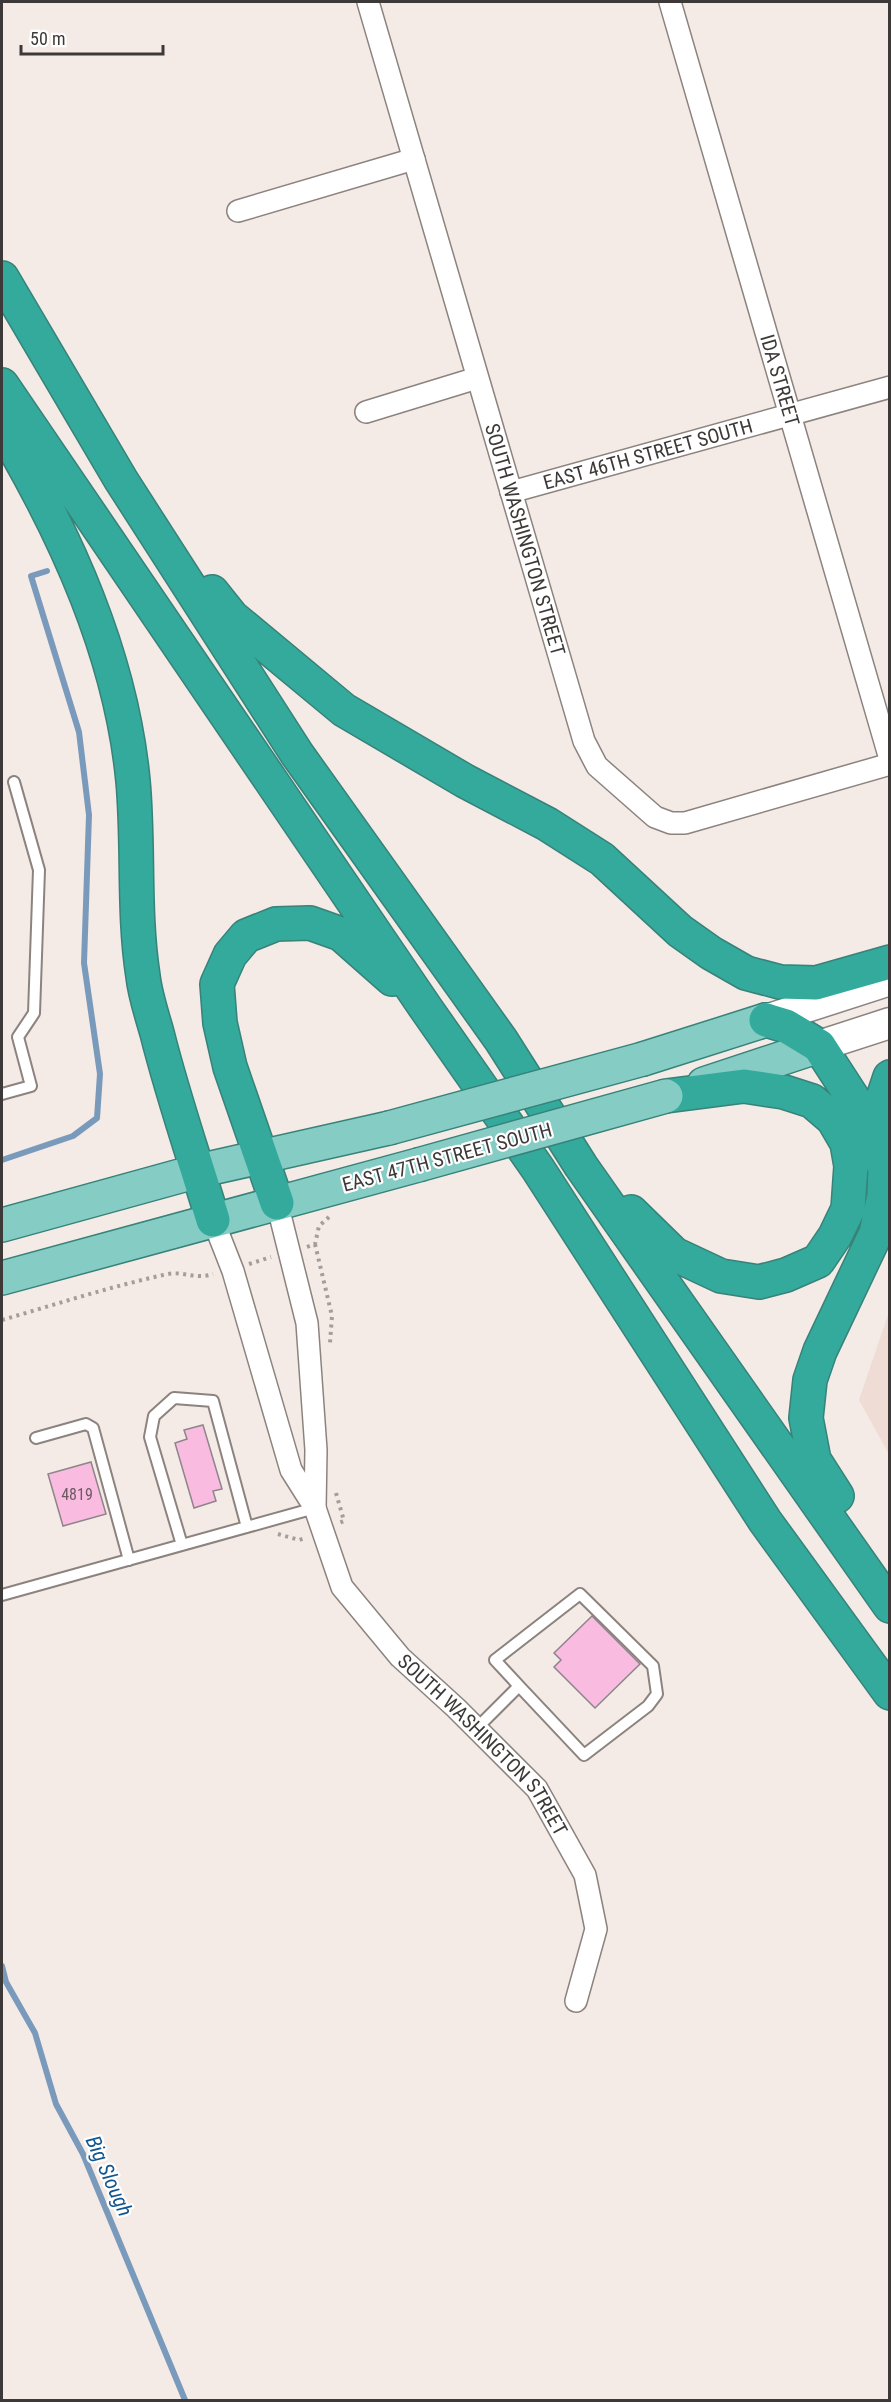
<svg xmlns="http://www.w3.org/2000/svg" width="891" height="2402" font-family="'Roboto Condensed',sans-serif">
  <rect width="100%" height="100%" fill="#f4eae6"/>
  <path fill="#eedcd5" d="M 889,1312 L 889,1454 L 859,1400 Z"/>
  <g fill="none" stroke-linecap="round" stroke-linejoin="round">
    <path stroke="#7a9abc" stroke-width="6" d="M 2,1160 L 73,1136 L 97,1118 L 100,1074 L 84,963 L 89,815 L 79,732 L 31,576 L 47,571
      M 2,1966 L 6,1982 L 35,2033 L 56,2104 L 83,2154 L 185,2400"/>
  </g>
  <path fill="#fabbe0" stroke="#8d858a" stroke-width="1.5" d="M 203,1425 L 222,1489 L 213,1491 L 216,1501 L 194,1508 L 175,1443 L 187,1439 L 184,1430 Z
    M 91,1462 L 106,1514 L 63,1526 L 48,1474 Z
    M 592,1616 L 640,1664 L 595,1708 L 554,1667 L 561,1660 L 554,1653 Z"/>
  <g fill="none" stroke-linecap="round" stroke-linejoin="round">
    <g stroke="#8c837f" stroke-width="14">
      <path id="service" d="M 2,1094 L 31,1086 L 18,1037 L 34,1013 L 39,870 L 14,782
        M 36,1438 L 86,1424 L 93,1428 L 129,1560
        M 182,1545 L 150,1437 L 154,1416 L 174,1398 L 213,1401 L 247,1527
        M 2,1595 L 315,1508
        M 477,1728 L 519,1686 L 495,1660 L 580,1594 L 653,1666 L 657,1694 L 648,1706 L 584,1755 L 519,1686"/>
    </g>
    <g stroke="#8c837f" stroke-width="24">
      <g id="minor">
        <path id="s1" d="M 368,2 L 584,741 L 597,766 L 655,817 L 671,823 L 685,823 L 890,764"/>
        <path id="s2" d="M 670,2 L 890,759"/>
        <path d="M 238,211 L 414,159"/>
        <path d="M 366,412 L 477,378"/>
        <path id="s3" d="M 511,492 L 890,387"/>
        <path d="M 277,1203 L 307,1323 L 316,1450 L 315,1508"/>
        <path id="s4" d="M 213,1220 L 233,1271 L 291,1470 L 315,1508 L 342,1587 L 400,1657 L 456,1708 L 537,1789 L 585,1875 L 596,1929 L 576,2001"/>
      </g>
    </g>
    <g stroke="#8c837f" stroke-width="33">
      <path id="secondary" d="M 766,1020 L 890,980
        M 819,1046 L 890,1023"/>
    </g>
    <g stroke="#378279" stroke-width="36">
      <path id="primary" d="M 643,1059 L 766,1020
        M 704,1084 L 819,1046
        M 2,1225 L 198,1171 L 389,1128
        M 2,1278 L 418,1165"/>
    </g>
    <g stroke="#378279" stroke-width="36">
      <path id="motorway" d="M 2,278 L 121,480 L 297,754 L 501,1040 L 581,1166 L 890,1606
        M 2,385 L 427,1010 L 538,1169 L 765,1521 L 890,1693
        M 2,427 C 66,535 121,655 133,781 C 139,846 133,912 143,976 C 145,995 152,1015 157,1033 C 173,1097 194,1157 213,1220
        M 212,592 L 232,617 L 344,710 L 465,781 L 547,824 L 602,859 L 680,931 L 711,953 L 746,973 L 780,982 L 816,983 L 890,962
        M 766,1020 L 786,1026 L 819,1046 L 854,1100 L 875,1138 L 885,1170 L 884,1196 L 876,1233 L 820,1351 L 810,1380 L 806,1418 L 814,1460 L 837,1496
        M 875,1138 L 880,1107 L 890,1077
        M 277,1203 L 230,1067 L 220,1023 L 217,984 L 230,955 L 246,936 L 276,924 L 310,923 L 341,934 L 392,979
        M 631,1212 L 674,1254 L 721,1276 L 759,1282 L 786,1275 L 818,1261 L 835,1236 L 848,1209 L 851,1166 L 847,1143 L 833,1119 L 812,1101 L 784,1092 L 744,1086 L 666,1096"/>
    </g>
    <path stroke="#a49d9a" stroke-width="4" stroke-dasharray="3 4.5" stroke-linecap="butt" d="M 315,1244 L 332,1316 L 330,1343
      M 307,1247 L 315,1244 L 319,1226 L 329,1217
      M 249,1264 L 271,1257
      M 2,1320 C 57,1304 112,1286 168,1274 C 184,1271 196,1280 213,1274
      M 336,1493 L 344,1521 L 339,1523
      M 278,1534 L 299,1540 L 305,1538"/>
    <use href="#service" stroke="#fff" stroke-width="10"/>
    <use href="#minor" stroke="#fff" stroke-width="21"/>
    <use href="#secondary" stroke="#fff" stroke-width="30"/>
    <use href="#primary" stroke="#85ccc4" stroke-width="33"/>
    <use href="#motorway" stroke="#34aa9c" stroke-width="33"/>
    <g stroke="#378279" stroke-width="36" stroke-linecap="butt">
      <path id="primary-bridge" d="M 389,1128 L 643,1059
        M 418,1165 L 666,1096"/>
    </g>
    <use href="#primary-bridge" stroke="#85ccc4" stroke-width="33"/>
  </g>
  <g text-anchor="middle" stroke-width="4.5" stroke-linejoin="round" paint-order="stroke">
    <g font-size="16" fill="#6c5a62">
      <text x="77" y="1500">4819</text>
    </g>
    <g font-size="20" fill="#3d3938" stroke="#fff">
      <text dy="7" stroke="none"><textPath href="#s2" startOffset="394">IDA STREET</textPath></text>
      <text dy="7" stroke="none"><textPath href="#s3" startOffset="142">EAST 46TH STREET SOUTH</textPath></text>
      <text dy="7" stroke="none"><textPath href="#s1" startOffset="560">SOUTH WASHINGTON STREET</textPath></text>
      <text transform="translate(447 1157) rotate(-15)" y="7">EAST 47TH STREET SOUTH</text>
      <text dy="7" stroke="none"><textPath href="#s4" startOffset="603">SOUTH WASHINGTON STREET</textPath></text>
    </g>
    <g font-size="21" font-style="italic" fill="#125691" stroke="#fff">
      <text transform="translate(109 2176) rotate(66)" y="7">Big Slough</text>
    </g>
  </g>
  <rect width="891" height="2402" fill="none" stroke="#3d3938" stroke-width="6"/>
  <path d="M21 45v9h142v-9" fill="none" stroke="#3d3938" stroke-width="3"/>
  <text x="30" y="45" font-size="18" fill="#3d3938" stroke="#ffffff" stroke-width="4.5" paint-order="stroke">50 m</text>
</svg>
